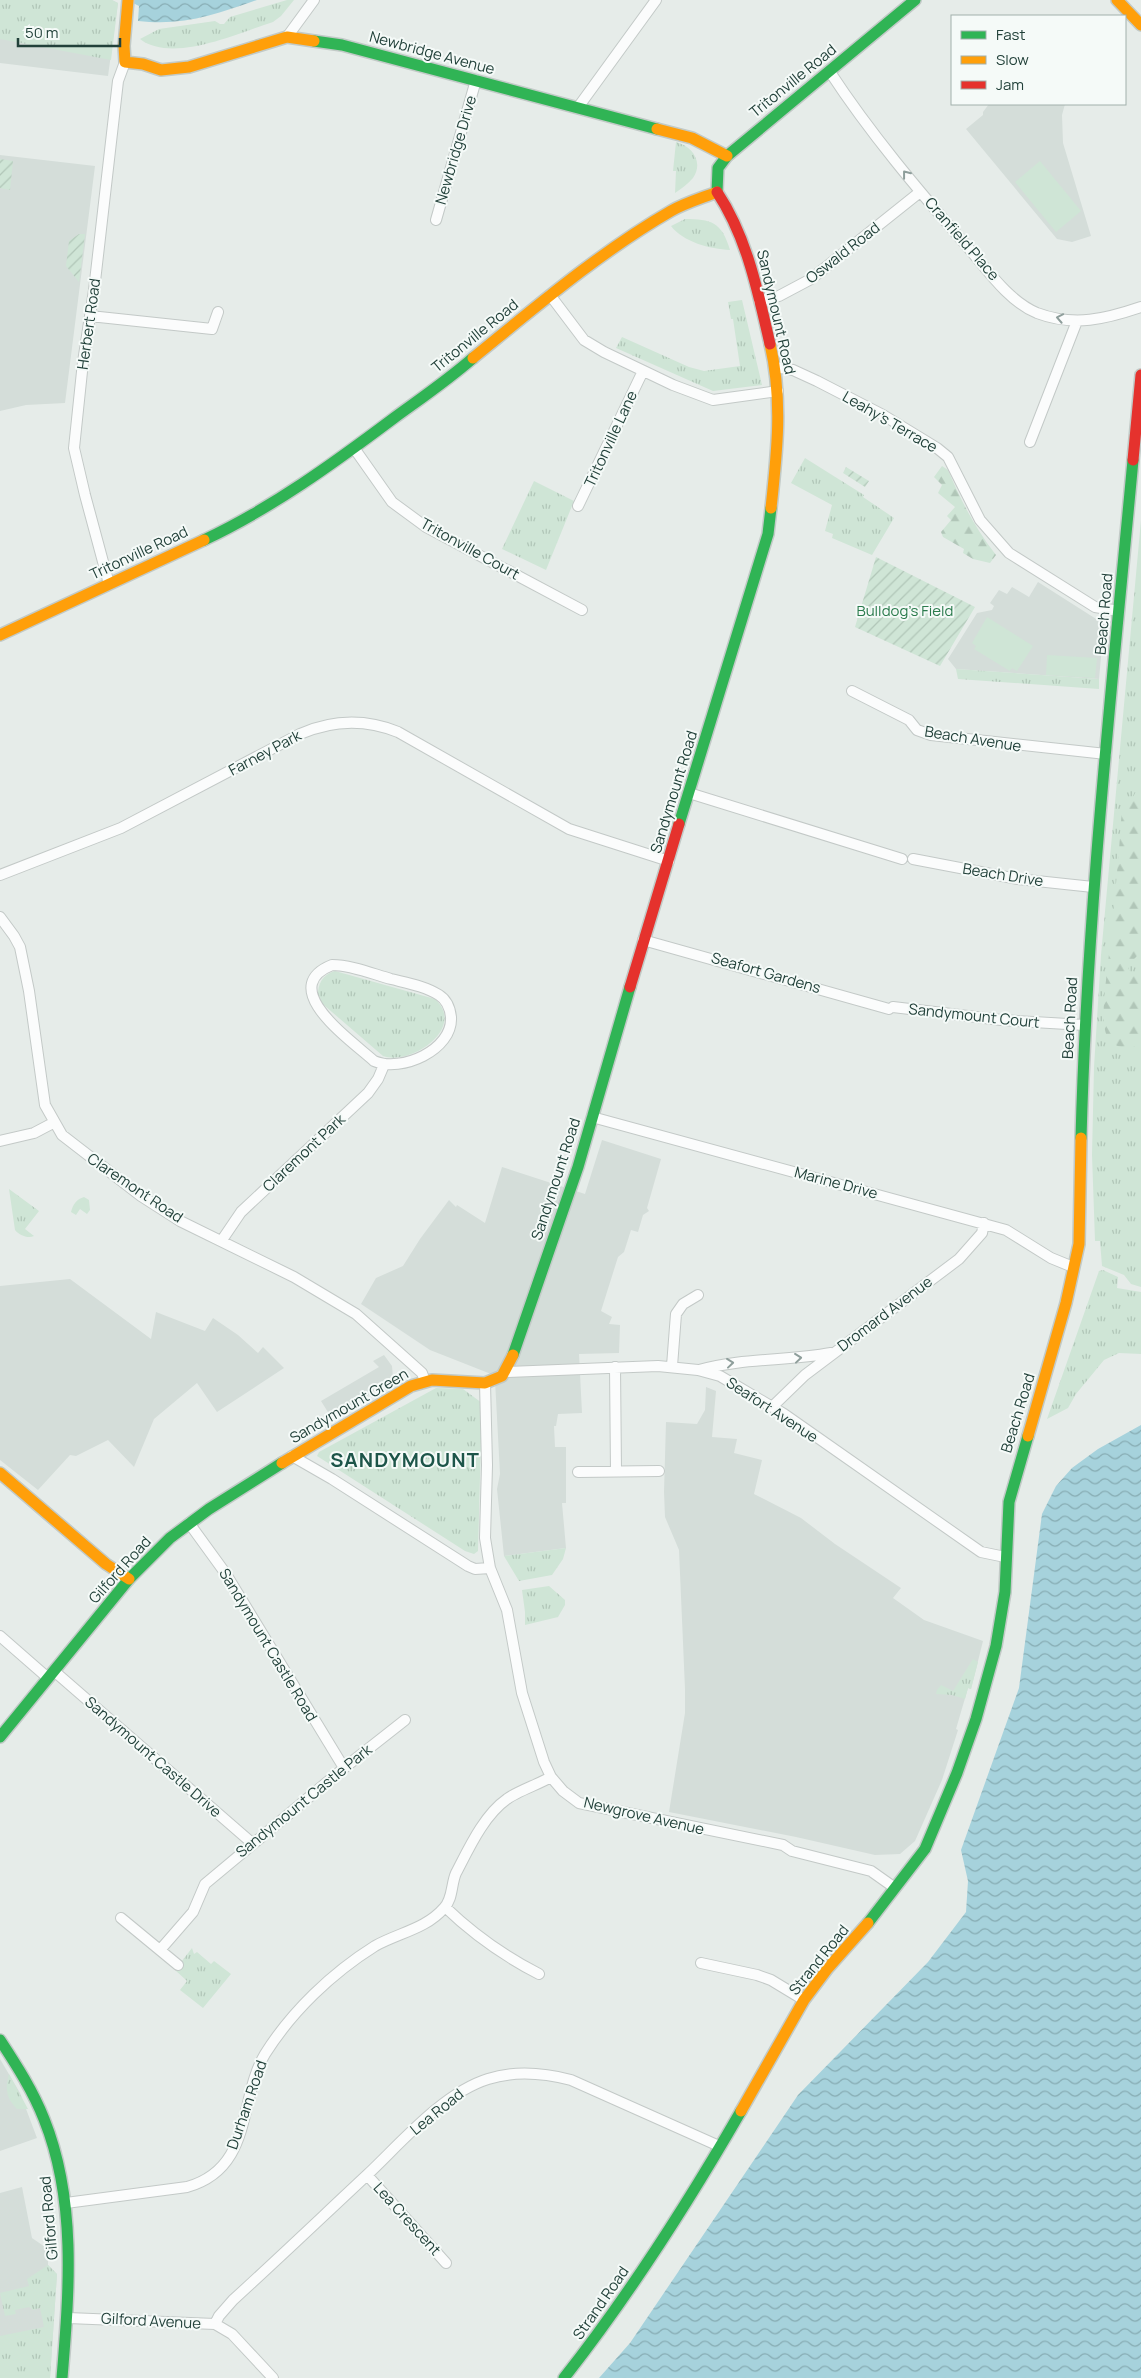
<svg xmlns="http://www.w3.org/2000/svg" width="1141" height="2378" font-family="Manrope,sans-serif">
  <defs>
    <pattern id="grass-tufts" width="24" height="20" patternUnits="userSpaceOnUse" patternTransform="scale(1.25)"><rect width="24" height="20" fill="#cfe5d6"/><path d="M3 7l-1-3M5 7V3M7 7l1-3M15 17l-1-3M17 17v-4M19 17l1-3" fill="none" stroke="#b1c6b8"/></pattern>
    <pattern id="forest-firs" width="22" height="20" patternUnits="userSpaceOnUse" patternTransform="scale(1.25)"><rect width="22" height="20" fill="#cfe5d6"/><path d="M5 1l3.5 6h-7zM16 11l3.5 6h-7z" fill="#b1c6b8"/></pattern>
    <pattern id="garden-furrows" width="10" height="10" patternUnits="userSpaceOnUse" patternTransform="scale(1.25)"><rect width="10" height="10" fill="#cfe5d6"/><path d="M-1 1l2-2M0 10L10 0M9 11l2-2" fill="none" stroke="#b1c6b8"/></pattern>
    <pattern id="water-waves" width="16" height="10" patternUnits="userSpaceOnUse" patternTransform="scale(1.25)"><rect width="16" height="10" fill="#a6d2dc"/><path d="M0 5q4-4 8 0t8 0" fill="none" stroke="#87acb3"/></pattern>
  </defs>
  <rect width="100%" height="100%" fill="#e6ece9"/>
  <path fill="#d4ddd9" d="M 0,0 L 112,0 L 118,3 L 108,76 L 0,63 Z
    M 989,104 L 1065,104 L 1062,115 L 1063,143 L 1091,236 L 1072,242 L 1057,239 L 966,129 L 983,115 L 983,112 Z
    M 0,155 L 95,166 L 65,403 L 26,405 L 0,411 Z
    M 1038,582 L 1104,624 L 1099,679 L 956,669 L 948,659 L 977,613 L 992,610 L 994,606 L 990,603 L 999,590 L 1007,594 L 1012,587 L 1029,597 Z
    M 602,1140 L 661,1159 L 647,1208 L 649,1211 L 643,1215 L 638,1232 L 631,1230 L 624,1252 L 618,1257 L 601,1311 L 612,1317 L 609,1324 L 620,1325 L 619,1353 L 579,1354 L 582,1413 L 558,1414 L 556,1426 L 554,1426 L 555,1447 L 566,1447 L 566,1503 L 562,1503 L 566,1548 L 504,1556 L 497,1489 L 500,1474 L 495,1380 L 491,1374 L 430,1350 L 361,1304 L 376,1278 L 403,1266 L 420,1239 L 449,1200 L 456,1207 L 457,1205 L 485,1223 L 502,1167 L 585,1194 Z
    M 70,1279 L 151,1339 L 156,1312 L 205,1331 L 213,1318 L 238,1335 L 258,1353 L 263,1347 L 284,1368 L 217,1412 L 197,1383 L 154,1419 L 134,1467 L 108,1440 L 76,1456 L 70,1455 L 38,1490 L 0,1460 L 0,1286 Z
    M 384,1355 L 392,1366 L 393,1378 L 388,1383 L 386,1381 L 376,1387 L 377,1390 L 331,1417 L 321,1401 L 379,1367 L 373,1361 Z
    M 706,1387 L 716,1391 L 712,1437 L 737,1439 L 734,1453 L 762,1460 L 754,1494 L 801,1518 L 835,1544 L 901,1588 L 893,1598 L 924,1620 L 983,1641 L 971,1689 L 968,1688 L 956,1729 L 958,1730 L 942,1780 L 915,1841 L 900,1854 L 875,1855 L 796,1837 L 669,1812 L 685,1713 L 685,1689 L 679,1550 L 665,1517 L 664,1492 L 666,1422 L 697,1424 L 705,1410 Z
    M 0,2059 L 20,2093 L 37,2138 L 0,2151 Z
    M 22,2187 L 32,2238 L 48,2249 L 48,2265 L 57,2274 L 50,2378 L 0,2378 L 0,2193 Z"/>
  <path fill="url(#grass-tufts)" d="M 0,0 L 112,0 L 118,3 L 111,60 L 0,39 Z
    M 287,0 L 294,0 L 281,16 L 273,22 C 238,33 173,64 140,39 L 159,29 L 215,21 L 220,24 L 224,24 L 230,17 Z
    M 676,142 C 692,146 704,162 693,178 C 688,184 681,189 675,193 L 676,171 L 673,171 Z
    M 685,219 C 711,219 722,222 730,250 C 710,249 683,242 671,226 Z
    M 742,300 L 762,385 L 713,391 L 616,348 L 622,337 L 689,367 L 704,371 L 740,366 L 733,319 L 731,319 L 728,302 Z
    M 805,458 L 864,495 L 863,497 L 894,518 L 872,555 L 832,538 L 833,534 L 825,531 L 832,505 L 791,483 Z
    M 534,481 L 574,501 L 546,570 L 502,549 Z
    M 1141,520 L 1141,1287 L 1131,1284 L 1124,1275 L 1102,1266 L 1100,1241 L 1095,1241 L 1092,1155 L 1094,1067 L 1101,955 Z
    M 956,669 L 1099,679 L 1099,689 L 958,679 Z
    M 335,971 L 435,999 C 467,1028 411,1066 383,1056 L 318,1000 C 317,986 321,975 335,971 Z
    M 9,1189 L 39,1211 L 25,1229 L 34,1236 C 28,1239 19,1235 15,1230 Z
    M 84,1197 L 89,1200 L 90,1210 L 87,1214 L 80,1209 L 76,1215 L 71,1212 C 73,1204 77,1199 84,1197 Z
    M 1103,1270 L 1118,1277 L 1117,1288 L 1141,1292 L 1141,1354 L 1119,1353 L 1104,1360 L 1076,1394 L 1068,1408 L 1047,1419 L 1099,1271 Z
    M 436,1388 L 463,1389 L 482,1403 L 478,1551 L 474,1554 L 465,1551 L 317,1456 L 319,1452 Z
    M 566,1548 L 563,1559 L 552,1575 L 519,1581 L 504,1556 Z
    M 549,1586 L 565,1600 L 565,1605 L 558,1617 L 525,1625 L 525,1612 L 522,1590 Z
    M 973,1659 L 978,1662 L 971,1689 L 968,1688 L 965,1699 L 952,1695 L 936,1694 L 937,1690 L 941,1685 L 953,1691 Z
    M 192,1948 L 194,1954 L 197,1952 L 211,1964 L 214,1961 L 231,1974 L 203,2008 L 180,1990 L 187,1981 L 175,1970 Z
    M 9,2074 L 28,2109 L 17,2109 C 6,2098 5,2089 9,2074 Z
    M 48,2265 L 57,2274 L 50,2378 L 0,2378 L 0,2336 L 44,2327 L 40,2308 L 33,2310 L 29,2307 L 15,2310 L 16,2314 L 5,2316 L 0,2293 L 29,2286 L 27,2279 Z"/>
  <path fill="url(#forest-firs)" d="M 942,466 L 948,470 C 961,501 975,528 996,555 L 990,563 L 973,559 L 963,553 L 964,549 L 943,537 L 941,532 L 951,520 L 947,516 L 955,507 L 938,493 L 942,485 L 934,477 Z
    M 1141,791 L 1141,940 L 1136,943 L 1138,955 L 1129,964 L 1128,968 L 1131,973 L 1141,974 L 1141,1043 C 1129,1052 1108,1048 1105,1030 C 1101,1010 1107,975 1109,954 C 1114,905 1119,857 1122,808 L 1124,806 L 1129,806 L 1135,793 Z"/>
  <path fill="url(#garden-furrows)" d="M 0,159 L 13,161 L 10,190 L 0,188 Z
    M 79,234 L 85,234 L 79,282 L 66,266 L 69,241 Z
    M 846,467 L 869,481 L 865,487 L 843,473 Z
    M 876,557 L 975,607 L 940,666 L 855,627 Z"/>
  <path fill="#cfe5d6" d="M 1040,161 L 1081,211 L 1056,232 L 1015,182 Z
    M 987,617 L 1033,646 L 1017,671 L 1012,668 L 1010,671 L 974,649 L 976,646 L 972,643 Z
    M 1047,655 L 1097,658 L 1095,678 L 1046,675 Z"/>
  <path fill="url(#water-waves)" d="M 127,0 L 257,0 C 215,15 184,26 138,21 L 139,6 Z
    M 1141,1425 L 1141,2378 L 599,2378 L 630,2343 L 798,2095 L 928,1962 L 966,1912 L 968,1881 L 961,1850 L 1019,1688 L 1042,1514 L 1056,1486 L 1072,1468 L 1098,1449 Z"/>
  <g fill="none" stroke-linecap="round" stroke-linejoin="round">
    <g stroke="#c3c9c7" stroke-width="12">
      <path id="street" d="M 287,37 L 314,0
        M 830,72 C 870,133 918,190 966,245 C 986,268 1008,301 1037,313 C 1074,327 1106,319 1141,307
        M 579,106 L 656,0
        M 436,220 L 476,80
        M 550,295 L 584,340 L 604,352 L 673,385 L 713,400 L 778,391
        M 759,301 L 779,296 L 811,279 L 920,192
        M 90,316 L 212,329 L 218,312
        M 775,367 L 793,370 L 817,381 L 883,415 L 937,448 L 948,457 L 980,520 L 1009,553 L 1095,607 L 1119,611
        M 1030,442 L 1077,321
        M 354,448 L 392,502 L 426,527 L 582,610
        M 578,506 L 643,371
        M 109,584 L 85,495 L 74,448 L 83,362 L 94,290 L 118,81 L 125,62
        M 852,691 L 909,720 L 917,730 L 931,735 L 1106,754
        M 689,793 L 902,859
        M 913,859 L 1018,879 L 1093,887
        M 0,875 L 121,828 L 300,734 C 332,720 366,719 398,732 L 569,829 L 669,861
        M 0,917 L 14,936 L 20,947 L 29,991 L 45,1105 L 62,1135 L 141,1196 L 180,1221 L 294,1277 L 356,1314 L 412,1364 L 422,1373 L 425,1381
        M 643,940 L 889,1009
        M 332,965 C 351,965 373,974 391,979 C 407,983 425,986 439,995 C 447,1000 450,1008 451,1017 C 453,1050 401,1073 374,1061 C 352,1041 275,988 332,965 Z
        M 893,1007 L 1001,1020 L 1084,1025
        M 592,1117 L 1006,1230 L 1051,1258 L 1073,1267
        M 0,1141 L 34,1133 L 53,1123
        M 222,1240 L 241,1212 L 368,1093 L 378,1079 L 384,1065
        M 672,1366 L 676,1314 L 683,1304 L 698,1295
        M 615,1367 L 616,1472
        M 699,1370 C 742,1358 787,1361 831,1353
        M 505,1372 L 658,1366 L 698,1370 L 720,1376 L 784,1414 L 981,1552 L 1005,1557
        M 485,1383 L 487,1465 L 485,1538 L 490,1568 L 507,1610 L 522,1693 L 544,1762 L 551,1777 L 563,1791 L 579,1803 L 783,1845 L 792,1851 L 871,1871 L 895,1888
        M 772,1407 L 805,1375 L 959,1259 L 982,1233 L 984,1223
        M 292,1456 L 332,1479 L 468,1566 L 475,1569 L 490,1568
        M 578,1472 L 659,1471
        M 189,1523 L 226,1574 L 344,1768
        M 0,1636 L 48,1678
        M 54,1671 L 252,1843
        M 445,1907 C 474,1935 504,1956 539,1974
        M 121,1918 L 178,1965
        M 160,1950 L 193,1912 L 205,1884 L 344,1768 L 405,1720
        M 701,1963 L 757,1975 L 771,1980 L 804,2000
        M 367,2175 L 446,2263
        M 66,2203 L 187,2187 C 254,2168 238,2099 265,2054 C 292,2011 332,1973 375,1946 C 398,1933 426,1929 444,1908 C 453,1899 451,1884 456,1873 C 469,1848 484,1815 507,1799 C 516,1792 539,1784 551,1777
        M 68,2318 L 215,2324 L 232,2334 L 273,2378
        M 215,2324 L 219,2316 L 233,2300 C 278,2259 322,2217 367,2175 C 401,2143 443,2093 488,2079 C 516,2070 544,2073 571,2080 L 719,2146"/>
    </g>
    <g stroke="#c2cac7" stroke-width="14">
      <path id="fast" d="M 314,41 L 342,45 L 657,129
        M 717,192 L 718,168 L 727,156 L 915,0
        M 204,540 C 272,508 334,463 394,418 C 420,399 448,380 473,358
        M 679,824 L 768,534 L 771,508
        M 1081,1138 C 1087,911 1112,686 1133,460
        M 513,1355 L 578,1167 L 630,987
        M 0,1737 L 129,1579 L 170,1538 L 209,1509 L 282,1463
        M 868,1923 L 925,1849 L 957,1773 L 976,1719 L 996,1646 L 1005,1592 L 1009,1502 L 1028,1436
        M 0,2040 C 17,2066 33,2091 44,2119 C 77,2201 69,2292 62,2378
        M 564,2378 C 630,2294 688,2203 741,2111"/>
    </g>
    <g stroke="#c2cac7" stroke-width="14">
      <path id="slow" d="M 128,0 L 124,46 L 125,62 L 143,64 L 161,70 L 189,67 L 287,37 L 314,41
        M 1117,0 L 1141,25
        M 657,129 L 692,138 L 727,156
        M 770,344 C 783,399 777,453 771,508
        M 473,358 C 537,306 600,252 671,211 C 685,203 702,198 717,192
        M 0,635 L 204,540
        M 1028,1436 L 1066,1303 L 1079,1244 L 1081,1138
        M 282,1463 L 411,1386 L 432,1380 L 485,1383 L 502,1376 L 513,1355
        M 0,1473 L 106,1564 L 129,1579
        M 741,2111 L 804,2000 L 828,1968 L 868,1923"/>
    </g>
    <g stroke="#c2cac7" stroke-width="14">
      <path id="jam" d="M 717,192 C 747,237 758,292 770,344
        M 1133,460 L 1141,375
        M 630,987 L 679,824"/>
    </g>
    <use href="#street" stroke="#fbfcfc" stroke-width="10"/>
    <use href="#fast" stroke="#30b455" stroke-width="11"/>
    <use href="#slow" stroke="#ff9f0a" stroke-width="11"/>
    <use href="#jam" stroke="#e5322d" stroke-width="11"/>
  </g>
  <defs><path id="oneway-chevron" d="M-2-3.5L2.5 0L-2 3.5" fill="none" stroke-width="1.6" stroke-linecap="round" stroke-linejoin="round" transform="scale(1.25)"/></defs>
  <g stroke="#8e9e9b">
    <use href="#oneway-chevron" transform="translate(906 174) rotate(-128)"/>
    <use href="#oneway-chevron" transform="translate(1060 318) rotate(-169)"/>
    <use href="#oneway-chevron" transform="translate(798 1358) rotate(-6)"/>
    <use href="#oneway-chevron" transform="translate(730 1363) rotate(-6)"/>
  </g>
  <g text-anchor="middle" stroke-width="4" stroke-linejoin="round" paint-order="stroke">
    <g font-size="15" fill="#22413a" stroke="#f5faf8">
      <text transform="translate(432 53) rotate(15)" y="5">Newbridge Avenue</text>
      <text transform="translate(793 81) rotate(-39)" y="5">Tritonville Road</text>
      <text transform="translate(456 150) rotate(-74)" y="5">Newbridge Drive</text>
      <text transform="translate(962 239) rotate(49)" y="5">Cranfield Place</text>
      <text transform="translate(843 253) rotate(-38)" y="5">Oswald Road</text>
      <text transform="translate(776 312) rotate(77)" y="5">Sandymount Road</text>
      <text transform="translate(89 324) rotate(-82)" y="5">Herbert Road</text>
      <text transform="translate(475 336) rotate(-39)" y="5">Tritonville Road</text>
      <text transform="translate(890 422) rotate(30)" y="5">Leahy's Terrace</text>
      <text transform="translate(611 439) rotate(-65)" y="5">Tritonville Lane</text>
      <text transform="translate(470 549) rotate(29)" y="5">Tritonville Court</text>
      <text transform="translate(139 553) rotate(-25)" y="5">Tritonville Road</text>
      <text transform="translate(1104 614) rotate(-85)" y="5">Beach Road</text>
      <text transform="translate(973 739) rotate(9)" y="5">Beach Avenue</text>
      <text transform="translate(265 753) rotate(-28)" y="5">Farney Park</text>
      <text transform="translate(674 792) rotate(-73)" y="5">Sandymount Road</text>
      <text transform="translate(1003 875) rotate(9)" y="5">Beach Drive</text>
      <text transform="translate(766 973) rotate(16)" y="5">Seafort Gardens</text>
      <text transform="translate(974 1016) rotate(6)" y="5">Sandymount Court</text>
      <text transform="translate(1070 1018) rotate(-87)" y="5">Beach Road</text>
      <text transform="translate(304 1153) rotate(-43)" y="5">Claremont Park</text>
      <text transform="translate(556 1179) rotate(-72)" y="5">Sandymount Road</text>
      <text transform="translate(836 1183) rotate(15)" y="5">Marine Drive</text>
      <text transform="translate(135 1188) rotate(34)" y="5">Claremont Road</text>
      <text transform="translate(885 1314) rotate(-37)" y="5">Dromard Avenue</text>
      <text transform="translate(349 1406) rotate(-30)" y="5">Sandymount Green</text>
      <text transform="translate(772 1410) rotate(33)" y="5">Seafort Avenue</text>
      <text transform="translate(1018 1413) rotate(-73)" y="5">Beach Road</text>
      <text transform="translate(120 1570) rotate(-48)" y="5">Gilford Road</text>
      <text transform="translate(268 1645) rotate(59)" y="5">Sandymount Castle Road</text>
      <text transform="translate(153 1757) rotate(41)" y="5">Sandymount Castle Drive</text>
      <text transform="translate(304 1801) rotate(-39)" y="5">Sandymount Castle Park</text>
      <text transform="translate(644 1816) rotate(13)" y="5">Newgrove Avenue</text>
      <text transform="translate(819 1960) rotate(-51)" y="5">Strand Road</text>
      <text transform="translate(247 2105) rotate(-71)" y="5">Durham Road</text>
      <text transform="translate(437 2112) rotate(-39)" y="5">Lea Road</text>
      <text transform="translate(49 2218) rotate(-95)" y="5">Gilford Road</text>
      <text transform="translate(407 2219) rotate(48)" y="5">Lea Crescent</text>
      <text transform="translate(601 2303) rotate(-55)" y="5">Strand Road</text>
      <text transform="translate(151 2321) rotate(3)" y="5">Gilford Avenue</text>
    </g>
    <g font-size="15" fill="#2a7b4c" stroke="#f5faf8">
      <text x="905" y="616">Bulldog's Field</text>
    </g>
    <g font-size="20" font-weight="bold" letter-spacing="1" fill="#1d5549" stroke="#f5faf8">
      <text x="405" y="1467">SANDYMOUNT</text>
    </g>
  </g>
  <rect x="951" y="15" width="175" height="90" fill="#f5faf8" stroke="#a1b0ac"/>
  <rect x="961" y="31" width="25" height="8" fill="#30b455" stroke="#a1b0ac"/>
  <text x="996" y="40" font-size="15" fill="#22413a">Fast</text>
  <rect x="961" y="56" width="25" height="8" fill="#ff9f0a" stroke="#a1b0ac"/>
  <text x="996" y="65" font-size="15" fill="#22413a">Slow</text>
  <rect x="961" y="81" width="25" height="8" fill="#e5322d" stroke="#a1b0ac"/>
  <text x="996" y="90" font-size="15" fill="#22413a">Jam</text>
  <path d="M18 38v8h102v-8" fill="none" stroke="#22413a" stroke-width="2.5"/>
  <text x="25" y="38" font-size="15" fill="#22413a" stroke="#f5faf8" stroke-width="4" paint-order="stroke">50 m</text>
</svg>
